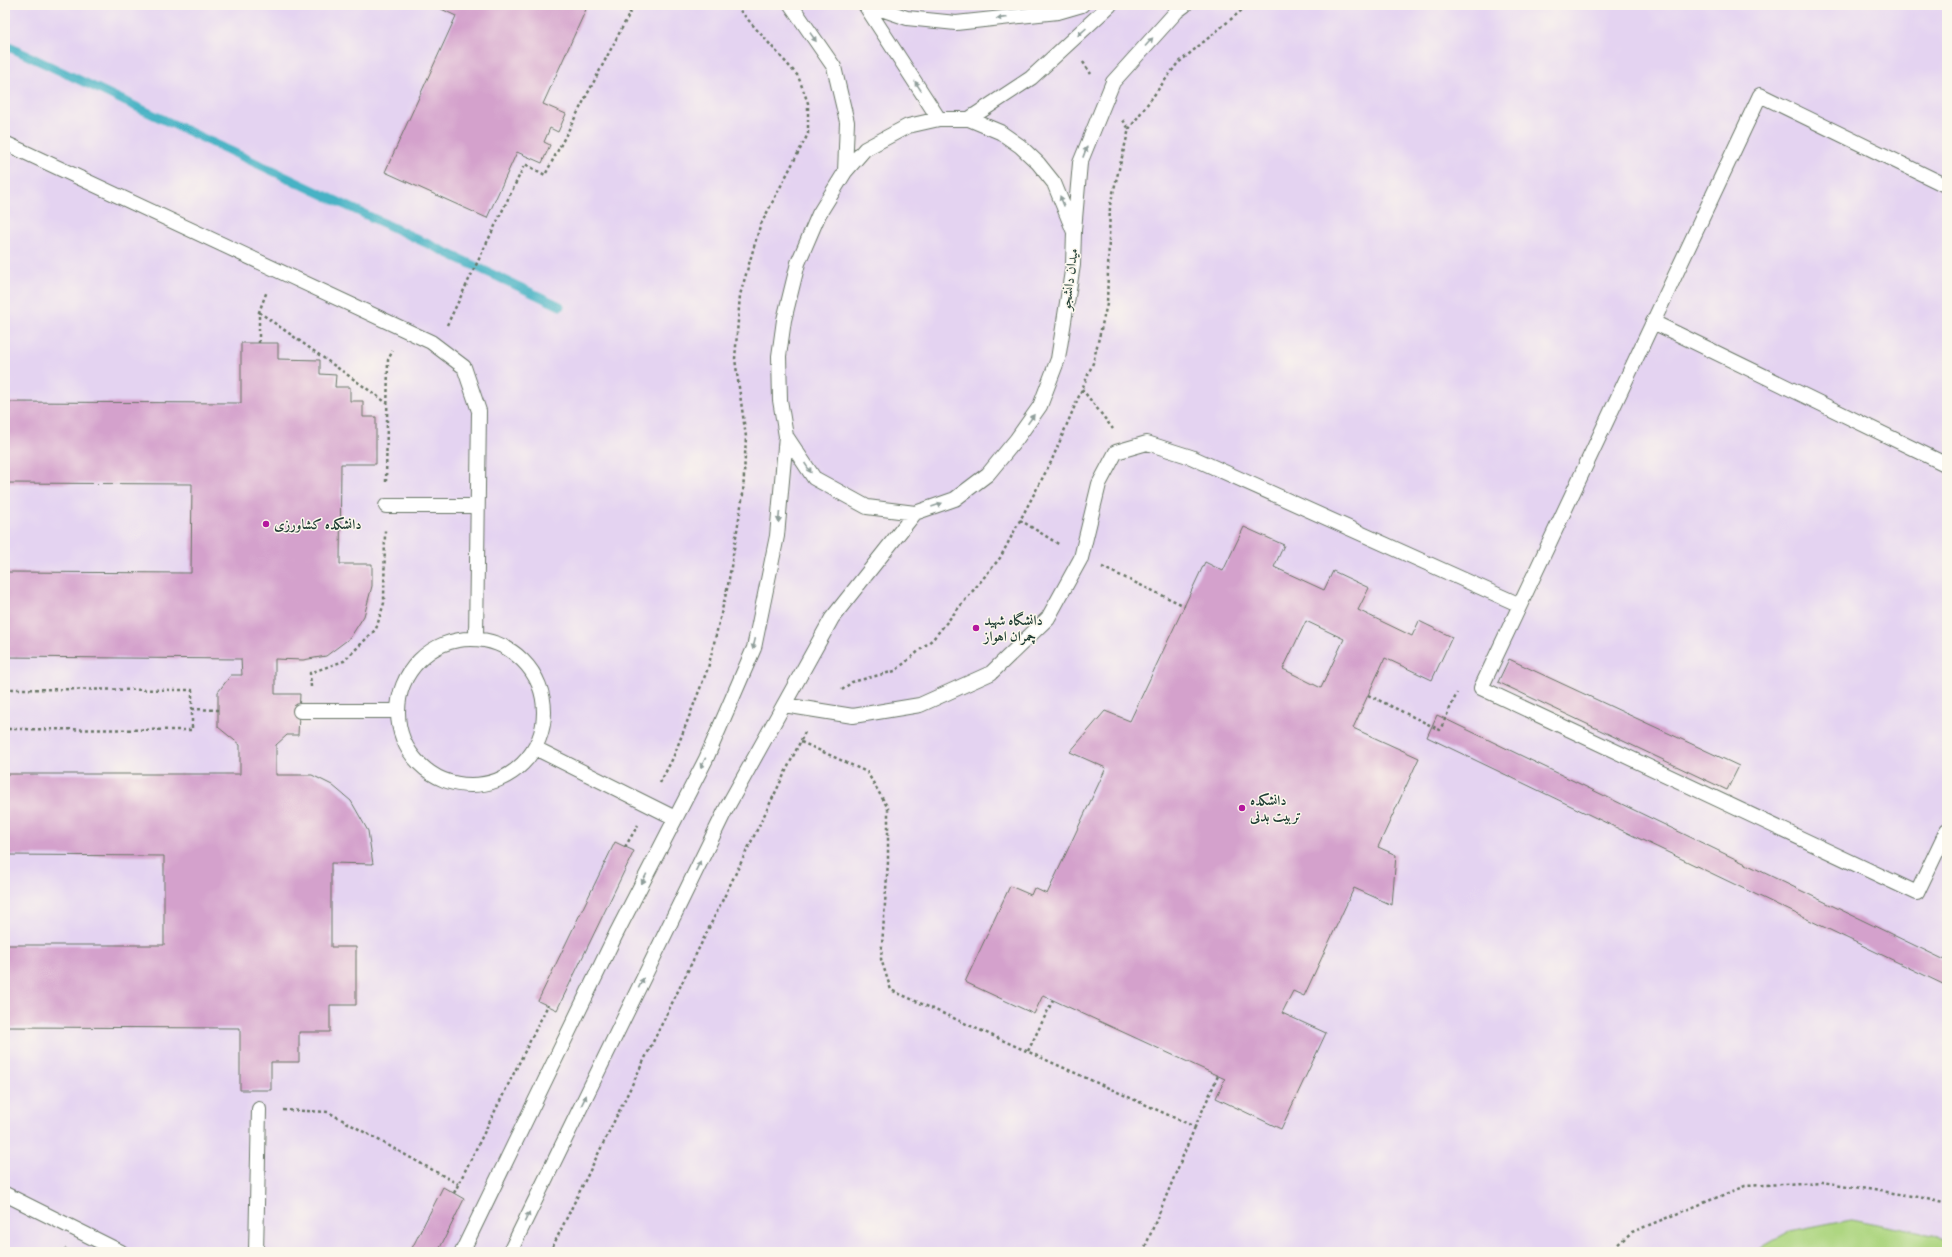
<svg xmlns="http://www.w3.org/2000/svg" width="1952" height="1257" font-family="'IM FELL Great Primer',Amiri,serif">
  <rect width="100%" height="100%" fill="#fbf7ec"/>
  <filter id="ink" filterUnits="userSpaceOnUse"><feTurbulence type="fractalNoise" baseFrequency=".025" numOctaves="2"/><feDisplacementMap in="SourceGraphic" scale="8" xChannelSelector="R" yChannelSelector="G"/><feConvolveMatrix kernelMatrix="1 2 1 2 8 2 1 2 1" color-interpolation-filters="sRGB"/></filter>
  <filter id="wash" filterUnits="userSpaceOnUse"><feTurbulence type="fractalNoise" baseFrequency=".012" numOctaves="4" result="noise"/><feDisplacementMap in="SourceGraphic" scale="16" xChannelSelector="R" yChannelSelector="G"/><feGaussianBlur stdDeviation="0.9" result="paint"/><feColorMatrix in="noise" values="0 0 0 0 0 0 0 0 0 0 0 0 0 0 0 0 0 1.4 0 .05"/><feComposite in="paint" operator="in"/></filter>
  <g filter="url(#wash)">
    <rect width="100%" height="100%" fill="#f0e1c2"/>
    <path fill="#e4d3f1" d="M 5,5 L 1947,5 L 1947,1252 L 5,1252 Z"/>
    <path fill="#aed681" stroke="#668a5a" d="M 1851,1219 L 1933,1235 L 1947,1243 L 1947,1252 L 1752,1252 L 1790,1231 Z"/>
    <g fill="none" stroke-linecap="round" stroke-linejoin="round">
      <path stroke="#47b2c5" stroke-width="9" d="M 5,45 L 560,306"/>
    </g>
    <g id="blocks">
      <path fill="#d4a1cc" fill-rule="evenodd" d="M 433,5 L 588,5 L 543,104 L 566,114 L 558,132 L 550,128 L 544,142 L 550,145 L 542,163 L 517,152 L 487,218 L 385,172 L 456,16 Z
        M 241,343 L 278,343 L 278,359 L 320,360 L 320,374 L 336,375 L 335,387 L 350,387 L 350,401 L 363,401 L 363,417 L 376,417 L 376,464 L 341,464 L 340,564 L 372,564 L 372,586 L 364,616 L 350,638 L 326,656 L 303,660 L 275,659 L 275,694 L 300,694 L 298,735 L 287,735 L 276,745 L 276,775 L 312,775 L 332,785 L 351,801 L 368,831 L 373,864 L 331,863 L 331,947 L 356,947 L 356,1005 L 330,1005 L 330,1032 L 299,1032 L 299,1062 L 271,1062 L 271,1090 L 240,1090 L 240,1028 L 5,1027 L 5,945 L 164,945 L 164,856 L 5,855 L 5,774 L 240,774 L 240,745 L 218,727 L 218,692 L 231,675 L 242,675 L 241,659 L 5,657 L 5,572 L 191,573 L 192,484 L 5,483 L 5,402 L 241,403 Z
        M 1244,527 L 1284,545 L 1274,567 L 1324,590 L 1333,571 L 1369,588 L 1358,610 L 1412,636 L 1419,621 L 1452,637 L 1432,680 L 1385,658 L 1353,728 L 1419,758 L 1378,847 L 1396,855 L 1392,905 L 1354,888 L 1304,996 L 1293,991 L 1282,1013 L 1326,1033 L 1281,1129 L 1216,1098 L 1225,1079 L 1053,1000 L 1043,995 L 1034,1014 L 965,982 L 1010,886 L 1031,895 L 1034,888 L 1047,894 L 1106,768 L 1070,752 L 1105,711 L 1130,721 L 1205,562 L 1223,571 ZM 1306,621 L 1344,639 L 1321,688 L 1283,669 Z
        M 1509,659 L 1739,766 L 1727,790 L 1498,682 Z
        M 1437,715 L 1947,961 L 1947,986 L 1427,737 Z
        M 615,842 L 634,851 L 557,1010 L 538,1001 Z
        M 443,1187 L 464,1199 L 438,1252 L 410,1252 Z
        M 65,1248 L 72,1252 L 63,1252 Z"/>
    </g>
  </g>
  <g filter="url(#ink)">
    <use href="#blocks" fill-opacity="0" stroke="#687666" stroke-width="1"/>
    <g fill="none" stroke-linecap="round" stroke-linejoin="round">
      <g stroke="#687666" stroke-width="16">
        <path id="lane" d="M 791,5 L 834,67 L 847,122 L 845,172
          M 865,5 L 939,119
          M 869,5 L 907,18 L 956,23 L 1058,12 L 1082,5
          M 969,119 L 1031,78 L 1110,5
          M 5,143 L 431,342 L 464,367 L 479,411 L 476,638
          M 1947,186 L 1760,95 L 1481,688 L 1917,893 L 1947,830
          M 1074,230 L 1080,163 L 1113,82 L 1177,11 L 1185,5
          M 1653,322 L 1947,465
          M 386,506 L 477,506
          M398 712a73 73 0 1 1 146 0a73 73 0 1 1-146 0Z
          M 784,705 L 853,716 L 920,705 L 991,673 L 1048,618 L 1081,558 L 1099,484 L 1116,452 L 1147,443 L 1191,457 L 1520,605
          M 300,711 L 398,711
          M 535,748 L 675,818
          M 5,1194 L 121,1252
          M 256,1252 L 259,1109
          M 462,1252 L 616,934 L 706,759 L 754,648 L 777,536 L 786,436 L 780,400 L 779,356 L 784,320 L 798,263 L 819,214 L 845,172 L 865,149 L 908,126 L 939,119 L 969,119 L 1000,132 L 1020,146 L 1038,163 L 1054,183 L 1074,232 L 1073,265 L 1058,359 L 1040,406 L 1016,440 L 988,474 L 955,499 L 915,513 L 867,507 L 814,478 L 786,436
          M 510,1252 L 725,811 L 832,618 L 915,513"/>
      </g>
      <path stroke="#687666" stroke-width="2.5" stroke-dasharray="3 3" stroke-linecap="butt" d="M 1083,62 L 1091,74
        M 1123,120 L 1129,129
        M 259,312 L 387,403
        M 447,325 L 525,164 L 545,175 L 634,5
        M 259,343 L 259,312 L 267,291
        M 1082,389 L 1113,429
        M 386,482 L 388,360 L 393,350
        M 1020,520 L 1060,545
        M 1102,567 L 1185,606
        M 311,687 L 310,673 L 344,661 L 376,629 L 384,603 L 385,529
        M 5,689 L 192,690 L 192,730 L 5,729
        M 842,690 L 852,682 L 895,671 L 933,639 L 1000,558 L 1051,462 L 1093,363 L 1107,304 L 1110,205 L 1129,129 L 1177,64 L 1248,5
        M 1368,695 L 1440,730 L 1457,693
        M 192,709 L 218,710
        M 801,742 L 867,772 L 888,808 L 888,862 L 881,959 L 891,990 L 1195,1127 L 1218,1076
        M 660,783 L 673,758 L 708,668 L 728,585 L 743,494 L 746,437 L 735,359 L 740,295 L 760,226 L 808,134 L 808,103 L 798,76 L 735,5
        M 625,847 L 638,825
        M 1028,1051 L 1053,1000
        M 283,1110 L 328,1112 L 458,1184
        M 454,1193 L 548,1005
        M 550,1252 L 805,732
        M 1143,1252 L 1195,1127
        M 1609,1252 L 1632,1232 L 1745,1186 L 1822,1182 L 1919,1197 L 1947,1204"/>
      <use href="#lane" stroke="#fff" stroke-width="14"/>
    </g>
    <defs><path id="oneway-solid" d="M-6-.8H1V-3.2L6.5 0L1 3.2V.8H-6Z"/></defs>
    <g fill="#8f9e9a">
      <use href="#oneway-solid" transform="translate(1002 18) rotate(174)"/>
      <use href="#oneway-solid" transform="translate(1082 32) rotate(138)"/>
      <use href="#oneway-solid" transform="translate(813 37) rotate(55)"/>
      <use href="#oneway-solid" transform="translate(1149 42) rotate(-48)"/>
      <use href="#oneway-solid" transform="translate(918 86) rotate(-123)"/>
      <use href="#oneway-solid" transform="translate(1085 152) rotate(-69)"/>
      <use href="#oneway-solid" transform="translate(1062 201) rotate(-112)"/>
      <use href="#oneway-solid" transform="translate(1031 419) rotate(-55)"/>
      <use href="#oneway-solid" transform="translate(808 468) rotate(56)"/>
      <use href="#oneway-solid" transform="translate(937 505) rotate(-20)"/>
      <use href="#oneway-solid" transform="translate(779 517) rotate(95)"/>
      <use href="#oneway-solid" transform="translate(754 644) rotate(104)"/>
      <use href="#oneway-solid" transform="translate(703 763) rotate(117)"/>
      <use href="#oneway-solid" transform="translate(698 866) rotate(-64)"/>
      <use href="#oneway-solid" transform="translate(644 879) rotate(117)"/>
      <use href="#oneway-solid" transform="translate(641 983) rotate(-64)"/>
      <use href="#oneway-solid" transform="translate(584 1100) rotate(-64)"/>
      <use href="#oneway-solid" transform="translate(527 1217) rotate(-64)"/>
    </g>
  </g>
  <g fill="#b5179e" stroke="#fbf7ec" stroke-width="1.5">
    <circle cx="266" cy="524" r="4"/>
    <circle cx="976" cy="628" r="4"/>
    <circle cx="1242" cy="808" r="4"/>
  </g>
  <g text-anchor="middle" stroke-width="3" stroke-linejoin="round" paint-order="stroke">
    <g font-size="14" fill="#1f3d34" stroke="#fbf7ec">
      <text transform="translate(1069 279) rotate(-83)" y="5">میدان دانشجو</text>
    </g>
    <g font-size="14" font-weight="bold" fill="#1f3d34" stroke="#fbf7ec" text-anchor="start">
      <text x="274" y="529">دانشکده کشاورزی</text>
      <text x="984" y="625">دانشگاه شهید<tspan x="984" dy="16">چمران اهواز</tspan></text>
      <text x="1250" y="805">دانشکده<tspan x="1250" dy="16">تربیت بدنی</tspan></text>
    </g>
  </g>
  <rect width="1952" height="1257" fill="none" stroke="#fbf7ec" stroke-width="20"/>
</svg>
